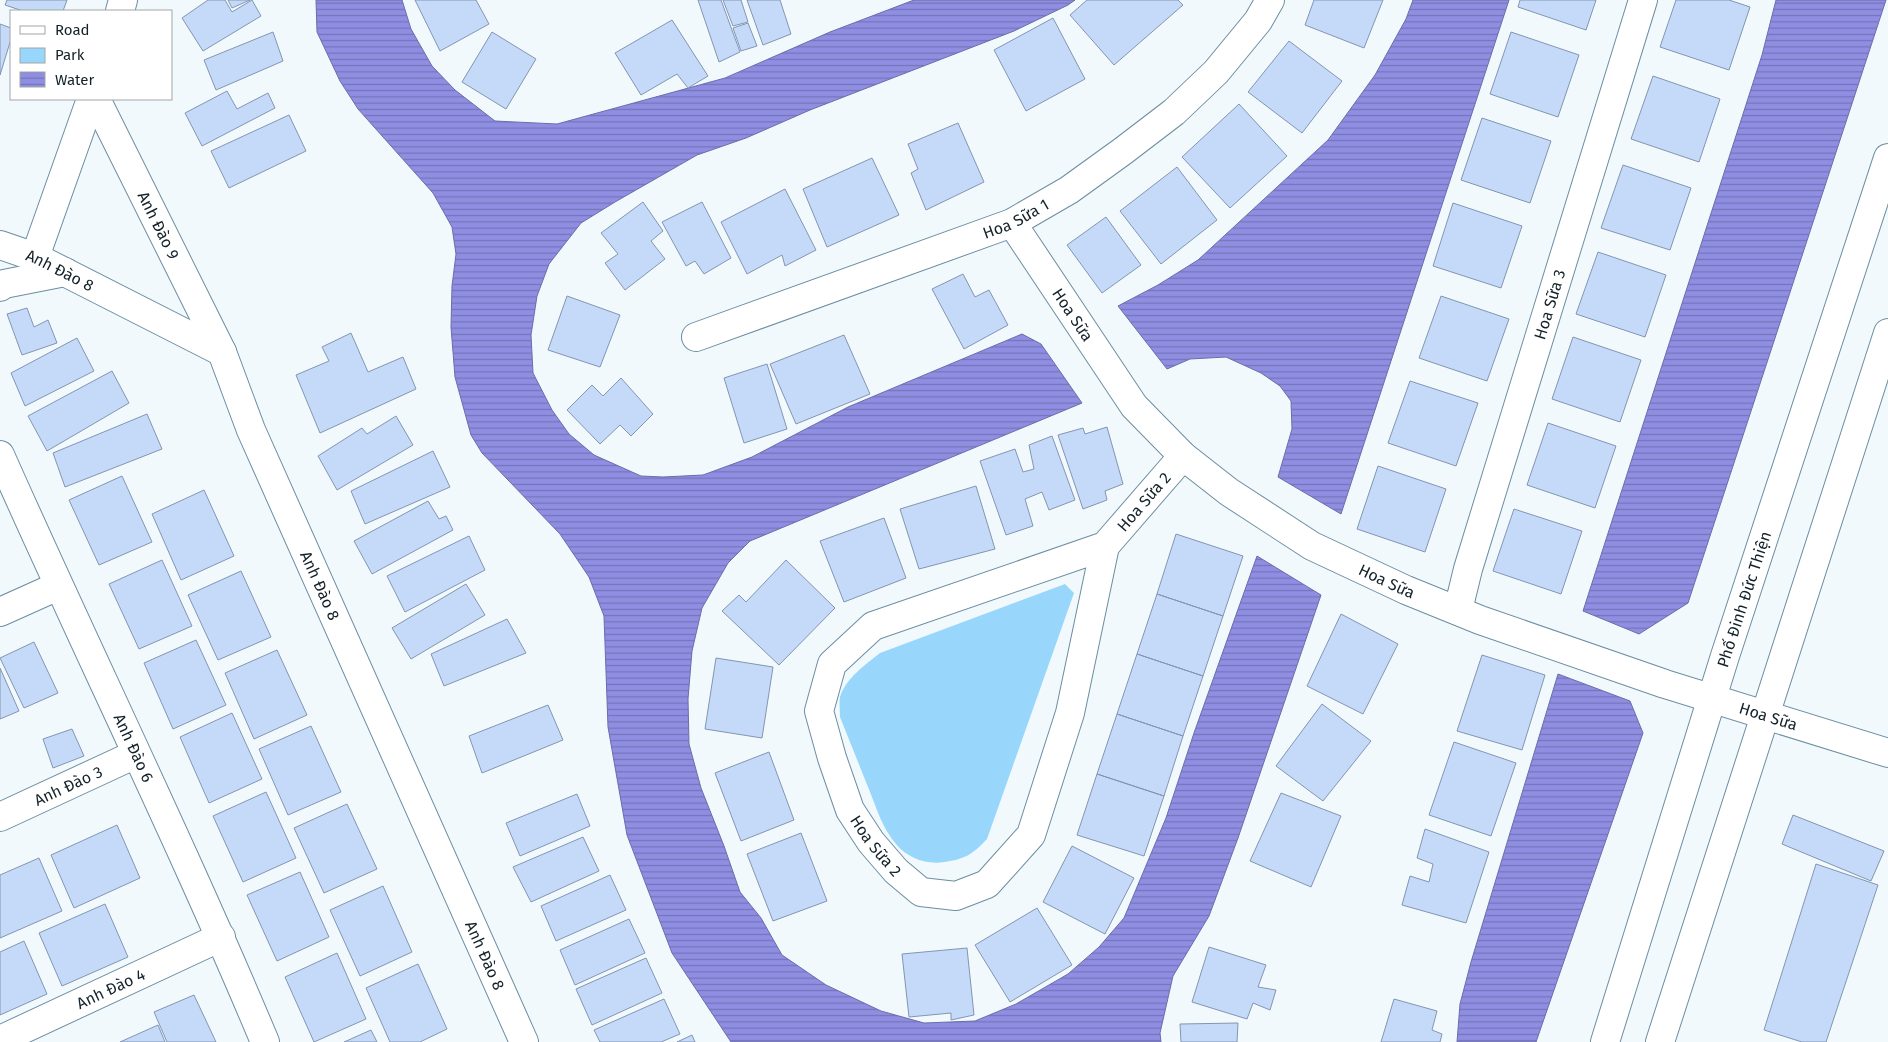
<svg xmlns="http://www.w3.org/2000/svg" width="1888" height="1042" font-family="'Fira Sans',sans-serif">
  <defs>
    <pattern id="water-rules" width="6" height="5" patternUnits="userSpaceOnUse" patternTransform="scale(1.25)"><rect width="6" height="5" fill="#8f8ee3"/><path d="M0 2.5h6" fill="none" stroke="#7474b8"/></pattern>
  </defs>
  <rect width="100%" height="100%" fill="#f1f9fd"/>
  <path fill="#98d7fb" d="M 1065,584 L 1074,593 L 987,839 C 972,855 965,859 944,862 C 927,865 907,858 896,844 C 883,829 877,810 870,792 C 860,767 850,742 840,717 C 840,711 839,703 840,697 C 846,678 865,665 880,653 Z"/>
  <path fill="url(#water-rules)" stroke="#6a6dab" d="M 316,0 L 402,0 L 411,29 L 432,66 L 455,90 L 495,121 L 557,124 L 725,78 L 830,32 L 914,0 L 1075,0 L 1068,5 L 1014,31 L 810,110 L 746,138 L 697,155 L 615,202 L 581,223 L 549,264 L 537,296 L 531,335 L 533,373 L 552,410 L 569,434 L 594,455 L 641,476 L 663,477 L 703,475 L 752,457 L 848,407 L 1022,334 L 1041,344 L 1082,403 L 750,541 L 728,563 L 702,608 L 692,651 L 688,699 L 689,744 L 701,788 L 724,846 L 740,892 L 761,918 L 782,955 L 826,985 L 881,1011 L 924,1023 L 975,1021 L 1016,1004 L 1068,974 L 1099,947 L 1124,918 L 1166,818 L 1194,733 L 1257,556 L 1321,595 L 1238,838 L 1209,916 L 1173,976 L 1160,1033 L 1161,1042 L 731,1042 L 672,953 L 627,835 L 608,727 L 604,616 L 589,577 L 560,534 L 482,453 L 471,435 L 455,377 L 451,327 L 452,286 L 456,254 L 452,227 L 433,193 L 358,109 L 340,81 L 317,32 Z
    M 1413,0 L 1509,0 L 1341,514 L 1278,477 L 1292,429 L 1291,401 L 1280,386 L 1261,373 L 1226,357 L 1190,359 L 1167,369 L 1118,306 L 1158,285 L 1198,260 L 1328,140 L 1375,75 L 1406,19 Z
    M 1776,0 L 1886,0 L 1688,603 L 1639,634 L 1583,611 L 1762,55 Z
    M 1558,674 L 1630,701 L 1643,733 L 1536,1042 L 1457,1042 L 1460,1004 L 1471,962 Z"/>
  <path fill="#c5daf9" stroke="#8295b2" d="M 7,0 L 67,0 L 63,11 L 23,11 L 5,5 Z
    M 208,0 L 225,0 L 232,12 L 252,0 L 261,16 L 203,51 L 182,18 Z
    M 228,0 L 250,0 L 232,8 Z
    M 415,0 L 476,0 L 489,24 L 440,51 Z
    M 698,0 L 721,0 L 740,52 L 719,62 Z
    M 723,0 L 741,0 L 748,22 L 733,26 Z
    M 747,0 L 780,0 L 791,34 L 763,45 Z
    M 1087,0 L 1178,0 L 1183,5 L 1114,65 L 1070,15 Z
    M 1314,0 L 1383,0 L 1364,48 L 1305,25 Z
    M 1520,0 L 1596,0 L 1586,30 L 1518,7 Z
    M 1676,0 L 1729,0 L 1750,7 L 1729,70 L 1660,47 Z
    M 1053,18 L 1085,79 L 1026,111 L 994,50 Z
    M 672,20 L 708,76 L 688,88 L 677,74 L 641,95 L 615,53 Z
    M 748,23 L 757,46 L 741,51 L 733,28 Z
    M 0,24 L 11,28 L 11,39 L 0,75 Z
    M 273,32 L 283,61 L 216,90 L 204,60 Z
    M 492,32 L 536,59 L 506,109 L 462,82 Z
    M 1511,32 L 1579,55 L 1558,117 L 1490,94 Z
    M 1289,41 L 1342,81 L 1302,133 L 1248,92 Z
    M 1653,76 L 1720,99 L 1699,162 L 1631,139 Z
    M 227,91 L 237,109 L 268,93 L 275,108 L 202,146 L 185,113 Z
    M 1239,104 L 1287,156 L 1230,208 L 1182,157 Z
    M 289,115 L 306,151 L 229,188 L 211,151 Z
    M 1482,118 L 1551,141 L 1530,203 L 1461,180 Z
    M 958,123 L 984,182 L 926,210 L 911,173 L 918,169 L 908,144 Z
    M 872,158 L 899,215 L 827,247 L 803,189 Z
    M 1623,165 L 1691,188 L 1670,250 L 1601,228 Z
    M 1177,167 L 1217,220 L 1161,264 L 1120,211 Z
    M 785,189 L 816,250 L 785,266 L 782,255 L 747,274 L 721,222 Z
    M 643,202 L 663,231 L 651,241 L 665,259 L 625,290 L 605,263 L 618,254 L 601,233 Z
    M 702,202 L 731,258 L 704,274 L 695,261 L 686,266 L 662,222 Z
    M 1453,203 L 1522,226 L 1501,288 L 1433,266 Z
    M 1106,217 L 1141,265 L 1102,293 L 1067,245 Z
    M 1598,252 L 1666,275 L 1645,337 L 1576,314 Z
    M 963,274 L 975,297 L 989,290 L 1008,325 L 964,349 L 932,289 Z
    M 567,296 L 620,315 L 600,367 L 548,350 Z
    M 1441,296 L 1509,319 L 1487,381 L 1419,358 Z
    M 27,308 L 34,327 L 48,320 L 57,343 L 22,355 L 7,314 Z
    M 351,333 L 368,372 L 403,357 L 416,389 L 320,433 L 296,375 L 329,361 L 322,347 Z
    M 844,335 L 870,394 L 796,424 L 770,364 Z
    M 1573,337 L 1641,360 L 1620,422 L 1552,399 Z
    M 77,338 L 94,371 L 25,406 L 11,373 Z
    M 767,364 L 787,429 L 744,443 L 724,378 Z
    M 112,371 L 129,403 L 47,451 L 28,416 Z
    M 621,378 L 653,414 L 631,436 L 620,425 L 600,444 L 567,410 L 592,385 L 603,396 Z
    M 1410,381 L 1478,403 L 1456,466 L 1388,443 Z
    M 147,414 L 162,449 L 65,487 L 53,453 Z
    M 396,416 L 413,445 L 337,490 L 318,456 L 362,428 L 367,434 Z
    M 1548,423 L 1616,446 L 1595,508 L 1527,485 Z
    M 1107,427 L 1123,484 L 1105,491 L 1107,500 L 1083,509 L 1058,435 L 1083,428 L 1085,434 Z
    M 1052,436 L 1075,500 L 1049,510 L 1042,492 L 1025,499 L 1033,526 L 1006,535 L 980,461 L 1015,449 L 1023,472 L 1034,469 L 1029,445 Z
    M 433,451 L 450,487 L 365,524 L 351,491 Z
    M 1378,466 L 1446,489 L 1425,552 L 1357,529 Z
    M 122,476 L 152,542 L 99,565 L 69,500 Z
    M 976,486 L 995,549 L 919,569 L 900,509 Z
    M 204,490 L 234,556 L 181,580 L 152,514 Z
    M 428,501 L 439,519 L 446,516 L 453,530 L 372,574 L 354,541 Z
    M 1514,509 L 1582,531 L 1561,594 L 1493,571 Z
    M 884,518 L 906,578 L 844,602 L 820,541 Z
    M 1176,534 L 1243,556 L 1223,616 L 1157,594 Z
    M 469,536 L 485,570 L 405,612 L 387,576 Z
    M 162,560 L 192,626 L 139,649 L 109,584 Z
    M 786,560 L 835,608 L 779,665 L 722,611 L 739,595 L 746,602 Z
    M 241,571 L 271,637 L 218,660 L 188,595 Z
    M 466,584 L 485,615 L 411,659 L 392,628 Z
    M 1157,594 L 1223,616 L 1203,676 L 1137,654 Z
    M 1341,614 L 1398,644 L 1363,714 L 1307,686 Z
    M 507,619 L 526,653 L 444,686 L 431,654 Z
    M 196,640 L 226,705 L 173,729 L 144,663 Z
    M 34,642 L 58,693 L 24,708 L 0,658 Z
    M 277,650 L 307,715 L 254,739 L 225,673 Z
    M 1137,654 L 1203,676 L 1183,736 L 1117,714 Z
    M 1482,655 L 1545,675 L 1522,750 L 1457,731 Z
    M 716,658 L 773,667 L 762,738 L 705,729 Z
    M 0,668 L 19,711 L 0,719 Z
    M 1322,704 L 1371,741 L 1323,801 L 1276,766 Z
    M 548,705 L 563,740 L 482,773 L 469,736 Z
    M 232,713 L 262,779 L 209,803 L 180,737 Z
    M 1117,714 L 1183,736 L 1164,796 L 1097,774 Z
    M 311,726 L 341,792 L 288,815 L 259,749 Z
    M 72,729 L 84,756 L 53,768 L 43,739 Z
    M 1454,742 L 1516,763 L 1491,836 L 1429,815 Z
    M 769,752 L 794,820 L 741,841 L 715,773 Z
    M 1097,774 L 1164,796 L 1144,856 L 1077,835 Z
    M 266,792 L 296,858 L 243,882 L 213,816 Z
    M 1281,793 L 1341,816 L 1311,887 L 1250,861 Z
    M 577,794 L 590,826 L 520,856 L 506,823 Z
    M 347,804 L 377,869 L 324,893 L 294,828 Z
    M 1793,815 L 1884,851 L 1871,881 L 1782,844 Z
    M 117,825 L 140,878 L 74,908 L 51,855 Z
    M 1425,829 L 1489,852 L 1466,923 L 1402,905 L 1410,876 L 1429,882 L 1433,864 L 1417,858 Z
    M 801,833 L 827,901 L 773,921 L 747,854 Z
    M 583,837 L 599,871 L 531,902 L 513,867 Z
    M 1072,846 L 1134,878 L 1105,934 L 1043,902 Z
    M 39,858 L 62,911 L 0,938 L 0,875 Z
    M 1816,864 L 1878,885 L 1826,1042 L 1802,1042 L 1764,1030 Z
    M 300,872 L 329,937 L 277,961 L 247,895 Z
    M 610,875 L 626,910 L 556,941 L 541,906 Z
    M 383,886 L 412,952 L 360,976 L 330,910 Z
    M 105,904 L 128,957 L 62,986 L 39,933 Z
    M 1037,908 L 1072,965 L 1010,1002 L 975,945 Z
    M 629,919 L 645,953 L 575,985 L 560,950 Z
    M 24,941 L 47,994 L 0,1015 L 0,952 Z
    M 1209,947 L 1266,965 L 1258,987 L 1276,990 L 1270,1010 L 1253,1003 L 1247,1019 L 1192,1002 Z
    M 967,948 L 974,1015 L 951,1020 L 951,1013 L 909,1017 L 902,954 Z
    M 337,953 L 366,1019 L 314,1042 L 285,977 Z
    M 646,958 L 662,993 L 592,1025 L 576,989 Z
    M 418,964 L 447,1029 L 420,1042 L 390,1042 L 366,988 Z
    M 194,995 L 216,1042 L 167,1042 L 154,1012 Z
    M 664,999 L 680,1034 L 661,1042 L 600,1042 L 594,1030 Z
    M 1394,999 L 1437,1011 L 1432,1030 L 1442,1034 L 1440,1042 L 1381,1042 Z
    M 1238,1023 L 1237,1042 L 1181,1042 L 1180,1024 Z
    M 158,1025 L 165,1042 L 120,1042 Z
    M 371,1030 L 377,1042 L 344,1042 Z
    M 692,1035 L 695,1042 L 677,1042 Z"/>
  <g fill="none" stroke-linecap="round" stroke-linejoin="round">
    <g stroke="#6c8ea2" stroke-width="30">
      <g id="minor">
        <path d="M 120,11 L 123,0"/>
        <path id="s1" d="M 96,99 L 222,352 L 251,430 L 524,1042"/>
        <path id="s2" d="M 1012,223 L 1134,406 L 1183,456 L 1229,492 L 1312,546 L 1406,590 L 1480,620 L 1665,684 L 1888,753"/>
        <path id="s3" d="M 0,245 L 35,257 L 222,352"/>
        <path d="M 35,257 L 91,99"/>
        <path d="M 0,287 L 4,284 L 65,272"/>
        <path id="s4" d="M 696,337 L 1012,223 L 1069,190 L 1123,151 L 1174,112 L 1216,72 L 1258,21 L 1270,0"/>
        <path id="s5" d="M 0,455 C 87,651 182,844 265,1042"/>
        <path id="s6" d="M 1105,546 L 873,626 L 832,664 L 819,711 L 832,758 L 850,810 L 871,842 L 896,871 L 921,892 L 956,896 L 987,884 L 1031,835 L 1070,713 L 1105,546 L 1183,456"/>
        <path id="s7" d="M 1458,610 L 1468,569 L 1643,0"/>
        <path d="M 0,612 L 58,586"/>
        <path id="s8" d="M 0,817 L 136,754"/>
        <path id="s9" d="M 0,1040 L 221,937"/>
        <path id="s10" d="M 1605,1042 L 1725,656 L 1888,158"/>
        <path d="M 1660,1042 L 1888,333"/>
      </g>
    </g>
    <use href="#minor" stroke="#fff" stroke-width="28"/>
  </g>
  <g text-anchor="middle" stroke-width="4.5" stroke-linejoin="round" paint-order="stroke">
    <g font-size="16" fill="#132128" stroke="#fff">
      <text dy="6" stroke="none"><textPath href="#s4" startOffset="341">Hoa Sữa 1</textPath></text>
      <text dy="6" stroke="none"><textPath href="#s1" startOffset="141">Anh Đào 9</textPath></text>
      <text dy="6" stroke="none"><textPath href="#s3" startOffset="65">Anh Đào 8</textPath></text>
      <text dy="6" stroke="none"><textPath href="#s7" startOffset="319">Hoa Sữa 3</textPath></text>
      <text dy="6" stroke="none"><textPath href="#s2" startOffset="110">Hoa Sữa</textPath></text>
      <text dy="6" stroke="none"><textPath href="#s6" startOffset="1055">Hoa Sữa 2</textPath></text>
      <text dy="6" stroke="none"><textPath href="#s2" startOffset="530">Hoa Sữa</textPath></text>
      <text dy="6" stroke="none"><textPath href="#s1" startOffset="536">Anh Đào 8</textPath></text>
      <text dy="6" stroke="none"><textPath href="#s10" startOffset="464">Phố Đinh Đức Thiện</textPath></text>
      <text dy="6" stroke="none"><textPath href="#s2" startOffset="935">Hoa Sữa</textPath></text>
      <text dy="6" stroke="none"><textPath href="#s5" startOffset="322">Anh Đào 6</textPath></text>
      <text dy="6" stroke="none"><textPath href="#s8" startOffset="75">Anh Đào 3</textPath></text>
      <text dy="6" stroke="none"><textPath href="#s6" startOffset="498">Hoa Sữa 2</textPath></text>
      <text dy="6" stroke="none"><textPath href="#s1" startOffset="941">Anh Đào 8</textPath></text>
      <text dy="6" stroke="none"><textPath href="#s9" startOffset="122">Anh Đào 4</textPath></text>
    </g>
  </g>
  <rect x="10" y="10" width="162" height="90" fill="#ffffff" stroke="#a1a6a9"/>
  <rect x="20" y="26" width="25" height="8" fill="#ffffff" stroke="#a1a6a9"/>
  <text x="55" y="35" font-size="15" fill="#132128">Road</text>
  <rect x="20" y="48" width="25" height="15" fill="#98d7fb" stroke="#a1a6a9"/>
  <text x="55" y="60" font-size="15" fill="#132128">Park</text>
  <rect x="20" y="72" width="25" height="15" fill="url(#water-rules)" stroke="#a1a6a9"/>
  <text x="55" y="85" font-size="15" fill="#132128">Water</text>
</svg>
